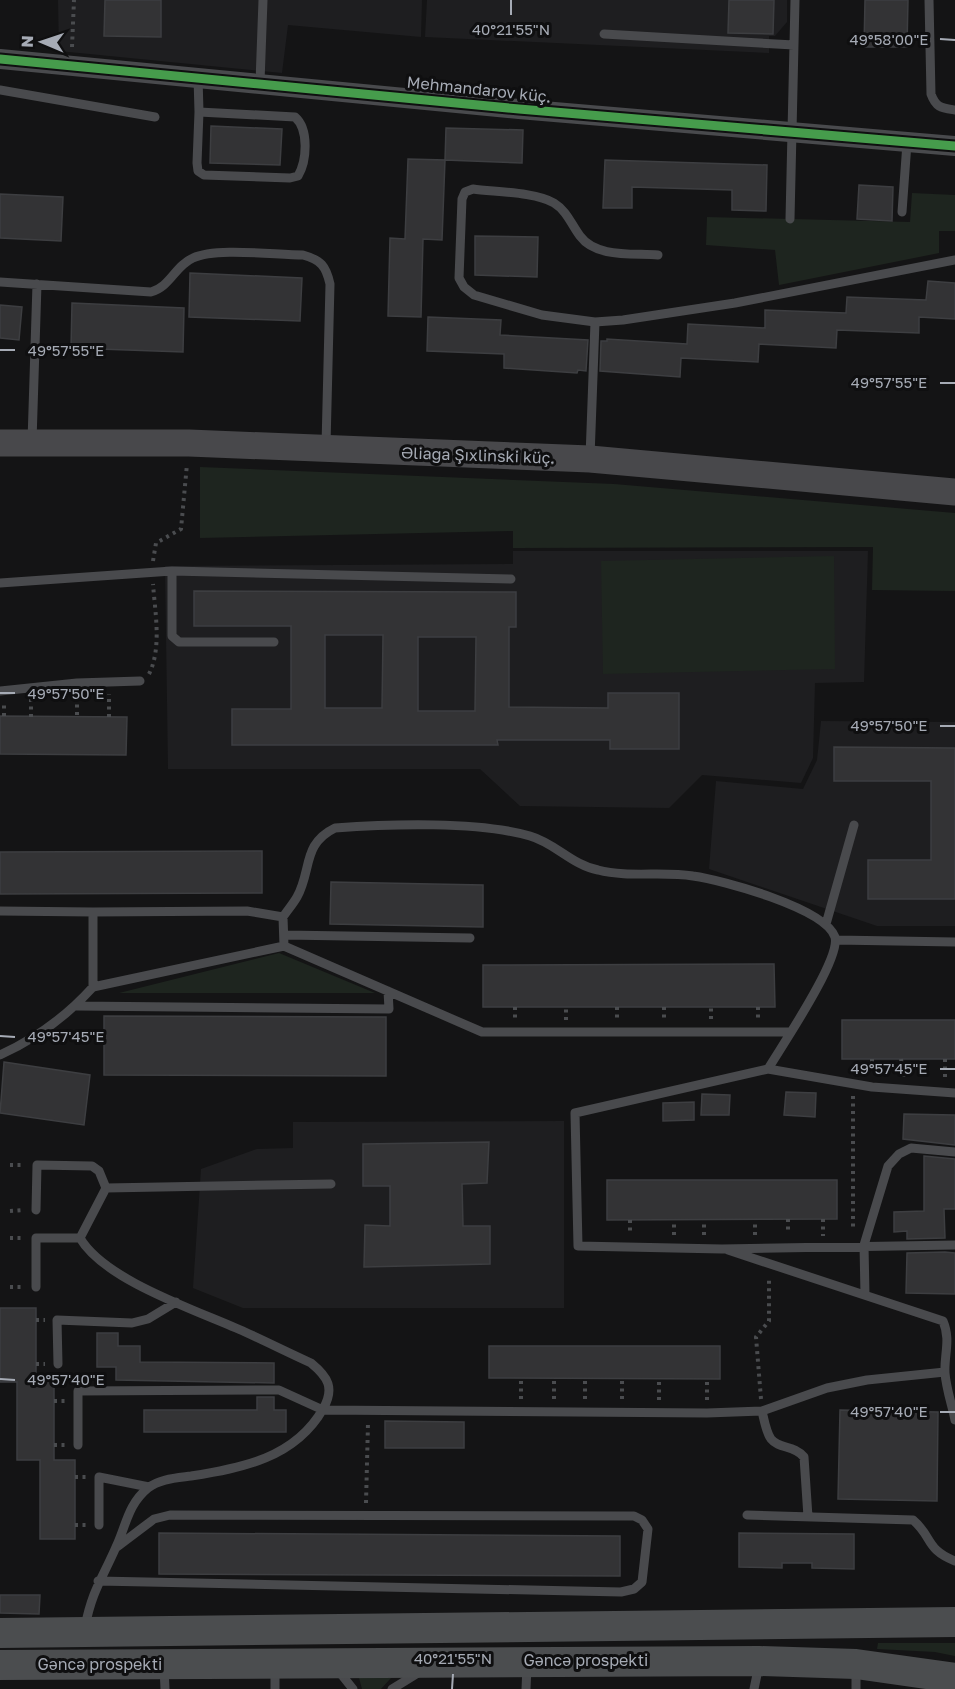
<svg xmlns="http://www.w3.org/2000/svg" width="955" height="1689" font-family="'Golos Text',sans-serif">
  <rect width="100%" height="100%" fill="#141415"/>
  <path fill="#1e1e20" d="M 58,0 L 422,0 L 421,37 L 288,25 L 282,73 L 59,51 Z
    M 427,0 L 787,0 L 787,22 L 775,36 L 769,36 L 769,53 L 425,37 Z
    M 513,551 L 868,551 L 864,682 L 815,683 L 813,758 L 801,783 L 702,775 L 669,808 L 520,806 L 480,769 L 168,769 L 165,566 L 513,564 Z
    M 821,721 L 955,722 L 955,926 L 877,926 L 709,869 L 716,781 L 803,789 L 817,760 Z
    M 564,1121 L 564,1308 L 243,1308 L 193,1288 L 201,1169 L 257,1149 L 293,1148 L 293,1122 Z"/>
  <path fill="#1e251f" d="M 912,193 L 955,195 L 955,231 L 939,231 L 939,253 L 779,285 L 775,250 L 706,245 L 707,217 L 910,222 Z
    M 200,467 L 614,484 L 955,513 L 955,591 L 872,590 L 873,547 L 513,548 L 513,531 L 200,538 Z
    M 834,556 L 835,669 L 603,674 L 601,561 Z
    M 279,953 L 375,993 L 119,993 Z
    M 878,1643 L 955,1643 L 955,1656 L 935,1652 L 877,1649 Z
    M 359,1678 L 391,1678 L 381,1689 L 362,1689 Z"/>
  <path fill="#333335" stroke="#3d3e41" stroke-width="1.5" fill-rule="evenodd" d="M 105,0 L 161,0 L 161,37 L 104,36 Z
    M 729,0 L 774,0 L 773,34 L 728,33 Z
    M 865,0 L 908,0 L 907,47 L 864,47 Z
    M 211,126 L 282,129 L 280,165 L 210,163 Z
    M 446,128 L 523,130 L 522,163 L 445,160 Z
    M 408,159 L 445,160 L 442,240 L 423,239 L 421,317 L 388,316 L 390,238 L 405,239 Z
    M 605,160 L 767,165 L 766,211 L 732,210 L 732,190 L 632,187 L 632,208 L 603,208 Z
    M 859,185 L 893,187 L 892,221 L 857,219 Z
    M 0,194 L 63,197 L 61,241 L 0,238 Z
    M 475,236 L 538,237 L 537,277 L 475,275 Z
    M 190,273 L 302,278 L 300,321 L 189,317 Z
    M 928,281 L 955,283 L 955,319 L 919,317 L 919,333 L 837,330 L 836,348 L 759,344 L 758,362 L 681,358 L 680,377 L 600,371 L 601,341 L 607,341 L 607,339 L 687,344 L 688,324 L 765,328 L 765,310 L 846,313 L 847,297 L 926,300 Z
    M 72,303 L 184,308 L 183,352 L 71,348 Z
    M 0,305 L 22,307 L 19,340 L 0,338 Z
    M 428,317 L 501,320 L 500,335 L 588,340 L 586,371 L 578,370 L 577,373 L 504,368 L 504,354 L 427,351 Z
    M 194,591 L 516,592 L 516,627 L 509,627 L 509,707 L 608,708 L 608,693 L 679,693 L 679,749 L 610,749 L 610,740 L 497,740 L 498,745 L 232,745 L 232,709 L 291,709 L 291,626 L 194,626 ZM 325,635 L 383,635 L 382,708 L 325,708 ZM 418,637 L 476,637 L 475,711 L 418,711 Z
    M 0,716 L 127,717 L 126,755 L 0,754 Z
    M 834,747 L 955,748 L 955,899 L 868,899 L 868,860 L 931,860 L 931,781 L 834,781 Z
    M 262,851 L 262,893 L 0,894 L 0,852 Z
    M 331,882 L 483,885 L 483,927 L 330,924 Z
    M 774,964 L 775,1007 L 483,1007 L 483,965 Z
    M 104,1016 L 386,1017 L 386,1076 L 104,1075 Z
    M 842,1020 L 955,1020 L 955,1059 L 842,1059 Z
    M 4,1062 L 90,1075 L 84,1125 L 0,1113 Z
    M 786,1092 L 816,1093 L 815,1117 L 784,1115 Z
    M 702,1094 L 730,1095 L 729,1115 L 701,1115 Z
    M 694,1102 L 694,1120 L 663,1121 L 663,1103 Z
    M 904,1114 L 955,1115 L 955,1145 L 903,1139 Z
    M 489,1142 L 487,1183 L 462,1184 L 463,1226 L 490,1226 L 490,1264 L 364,1267 L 365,1225 L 390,1226 L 390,1186 L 363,1186 L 363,1144 Z
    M 924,1156 L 955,1159 L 955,1209 L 944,1209 L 945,1238 L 907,1239 L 907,1231 L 894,1232 L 894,1212 L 924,1211 Z
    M 607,1180 L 837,1180 L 837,1219 L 607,1220 Z
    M 945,1252 L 955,1253 L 955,1294 L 906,1293 L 907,1253 Z
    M 0,1308 L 36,1308 L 36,1382 L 54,1382 L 54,1460 L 75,1460 L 75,1539 L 40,1539 L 40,1460 L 17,1460 L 17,1382 L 0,1382 Z
    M 97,1333 L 118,1333 L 118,1346 L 140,1346 L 140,1362 L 274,1363 L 274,1383 L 116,1380 L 116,1367 L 97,1367 Z
    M 489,1346 L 720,1346 L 720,1379 L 489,1378 Z
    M 257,1397 L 274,1397 L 274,1410 L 286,1410 L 286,1432 L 144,1432 L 144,1410 L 257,1410 Z
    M 840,1410 L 938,1412 L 937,1501 L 838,1499 Z
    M 385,1421 L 464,1422 L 464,1448 L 385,1448 Z
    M 159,1533 L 620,1536 L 620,1576 L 159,1574 Z
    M 739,1533 L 854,1534 L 854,1569 L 812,1568 L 812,1563 L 782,1563 L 782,1568 L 739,1567 Z
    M 0,1595 L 40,1595 L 39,1614 L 0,1613 Z"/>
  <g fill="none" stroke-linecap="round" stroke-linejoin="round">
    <path stroke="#4a4c4f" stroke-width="4" stroke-dasharray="3 4.5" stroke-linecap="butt" d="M 72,47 L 74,0
      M 153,561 L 156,543 L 181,529 L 187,464
      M 149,674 C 162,648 155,612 153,584
      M 77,697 L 77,717
      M 4,716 L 4,702
      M 31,717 L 31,699
      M 109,717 L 109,694
      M 515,1007 L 515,1020
      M 617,1007 L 617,1019
      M 664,1007 L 664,1019
      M 758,1007 L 758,1019
      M 711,1019 L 711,1007
      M 566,1020 L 566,1007
      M 872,1059 L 872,1074
      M 901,1059 L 904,1077
      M 945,1059 L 945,1080
      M 853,1096 L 853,1227
      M 10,1165 L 24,1165
      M 10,1211 L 24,1210
      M 788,1219 L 788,1234
      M 823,1219 L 823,1236
      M 630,1220 L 630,1234
      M 674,1235 L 674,1220
      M 704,1235 L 704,1220
      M 755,1235 L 755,1220
      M 10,1238 L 23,1238
      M 10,1287 L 23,1287
      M 36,1320 L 45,1320
      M 36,1364 L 45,1364
      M 521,1399 L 521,1379
      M 554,1399 L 554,1379
      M 585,1399 L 585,1379
      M 622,1399 L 622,1379
      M 761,1399 L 756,1337 L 769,1321 L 769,1278
      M 659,1400 L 659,1379
      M 707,1400 L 707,1379
      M 54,1401 L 66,1401
      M 54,1445 L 65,1445
      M 75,1477 L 86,1477
      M 366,1503 L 368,1423
      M 75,1525 L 86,1525"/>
    <path stroke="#494a4d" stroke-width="9" d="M 929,0 L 931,94 C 936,108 942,108 955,110
      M 604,34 L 794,45
      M 198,77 L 199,112 L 295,117 C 309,129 307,161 298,176 L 290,178 L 204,175 L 198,171 L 197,163 L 199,112
      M 260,82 L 263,0
      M 0,90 L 155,117
      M 902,212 L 907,143
      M 790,219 L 795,0
      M 0,282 L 151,292 C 170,287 175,266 193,258 C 216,247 275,255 303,255 C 321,260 326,266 330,284 L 326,445
      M 595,322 L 623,320 L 735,303 L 955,260
      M 32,441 L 37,284
      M 590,457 L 595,322 L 542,315 L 474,295 L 464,287 L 459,278 L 462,199 L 465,192 L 473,189 C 495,192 536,192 554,203 C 567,211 571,224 580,236 C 596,258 633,253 658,255
      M 172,571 L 172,636 L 179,642 L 274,642
      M 0,583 L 172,571 L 511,579
      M 0,691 L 77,683 L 140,681
      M 0,911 L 93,912
      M 283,917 C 287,911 293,904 297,897 C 312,870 302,844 335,828 C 389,824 479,821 530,836 C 555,843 572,865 598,870 C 628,878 662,871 693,876 C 722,880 825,908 835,937 C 841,959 781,1047 768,1069 L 575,1113 L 578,1246 L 722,1249 L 955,1245
      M 826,924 L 854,825
      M 285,935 L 470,938
      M 836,940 L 955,942
      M 93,987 L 93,912 L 247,911 L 283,917 L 284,946
      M 76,1006 L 389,1009 L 388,991
      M 0,1055 C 35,1039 67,1016 93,987 L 284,946 L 482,1032 L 791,1032
      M 768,1069 L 872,1087 L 955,1093
      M 36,1210 L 37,1165 L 92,1166 L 99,1171 L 106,1188
      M 728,1250 L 943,1321 C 951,1340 944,1354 945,1373 C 946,1388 952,1405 955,1420
      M 36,1287 L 36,1238 L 80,1238
      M 865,1295 L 864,1245 L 888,1166 L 899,1154 L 911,1148 L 955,1152
      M 58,1364 L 57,1320 L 132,1323 L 148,1319 L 176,1302
      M 762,1411 C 764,1419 766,1432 771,1439 C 779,1449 794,1445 804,1457 L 808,1517
      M 78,1445 L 78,1391 L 279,1390 L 323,1410 L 707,1413 L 762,1411 L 827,1388 L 867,1380 L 945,1372
      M 747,1515 L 913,1520 C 933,1537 925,1549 955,1561
      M 99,1525 L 99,1477 L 149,1487
      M 98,1581 L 621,1592 L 634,1589 L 642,1582 L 648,1529 L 642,1520 L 634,1516 L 170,1515 L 154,1519 L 117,1547
      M 85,1627 C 92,1591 102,1579 116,1547 C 126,1526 128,1504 148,1488 C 159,1479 176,1478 191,1476 C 242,1468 295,1458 323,1409 C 335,1388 328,1377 311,1363 C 289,1353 267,1342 245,1332 C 199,1311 105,1281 80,1238 L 106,1188 L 331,1184
      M 164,1667 L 165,1689
      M 336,1673 L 341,1674 L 353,1689
      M 275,1689 L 275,1669
      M 392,1689 L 418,1673
      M 526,1689 L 527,1666
      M 754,1689 L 759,1665
      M 856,1689 L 856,1667"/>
    <path stroke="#494a4d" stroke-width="20" d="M 0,59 L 519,109 L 955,146"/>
    <path stroke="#48484b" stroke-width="27" d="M 0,443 L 189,443 L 590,459 L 955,492"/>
    <path stroke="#4b4d4f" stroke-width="30" d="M 0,1633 L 955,1622
      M 0,1665 L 759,1661 L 856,1664 L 955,1678"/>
    <g stroke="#0f0f10" stroke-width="13">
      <path id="cycleway" d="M 0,59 L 519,109 L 955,146"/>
    </g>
    <use href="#cycleway" stroke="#469c4c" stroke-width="9"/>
  </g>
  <path fill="none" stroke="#a6abb5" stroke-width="2" d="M 511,15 L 511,0M 940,39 L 955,40M 0,350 L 15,350M 940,383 L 955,383M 0,693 L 15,693M 940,726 L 955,726M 0,1036 L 15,1037M 940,1069 L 955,1069M 0,1379 L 15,1380M 940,1412 L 955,1412M 452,1689 L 453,1674"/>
  <g text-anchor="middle" stroke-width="6" stroke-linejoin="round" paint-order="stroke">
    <g font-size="16" fill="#a6abb5" stroke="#0f0f10">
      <text transform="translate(479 89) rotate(6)" y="6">Mehmandarov küç.</text>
      <text transform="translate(478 455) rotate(2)" y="6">Əliağa Şıxlinski küç.</text>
      <text x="586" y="1666">Gəncə prospekti</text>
      <text x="100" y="1670">Gəncə prospekti</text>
    </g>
  </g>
  <g font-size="15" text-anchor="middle" fill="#a6abb5" stroke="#0f0f10" stroke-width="6" stroke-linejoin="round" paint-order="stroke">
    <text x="511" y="35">40°21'55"N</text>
    <text x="889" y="45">49°58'00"E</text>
    <text x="66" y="356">49°57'55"E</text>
    <text x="889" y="388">49°57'55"E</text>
    <text x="66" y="699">49°57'50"E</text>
    <text x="889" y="731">49°57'50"E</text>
    <text x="66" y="1042">49°57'45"E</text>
    <text x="889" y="1074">49°57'45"E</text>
    <text x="66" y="1385">49°57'40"E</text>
    <text x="889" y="1417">49°57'40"E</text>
    <text x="453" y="1664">40°21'55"N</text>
  </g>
  <g transform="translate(42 42) rotate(272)" stroke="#0f0f10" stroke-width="4.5" paint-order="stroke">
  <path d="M0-4.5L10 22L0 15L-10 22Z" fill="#a6abb5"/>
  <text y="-9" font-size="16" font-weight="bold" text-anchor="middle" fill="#a6abb5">N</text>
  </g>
</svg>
